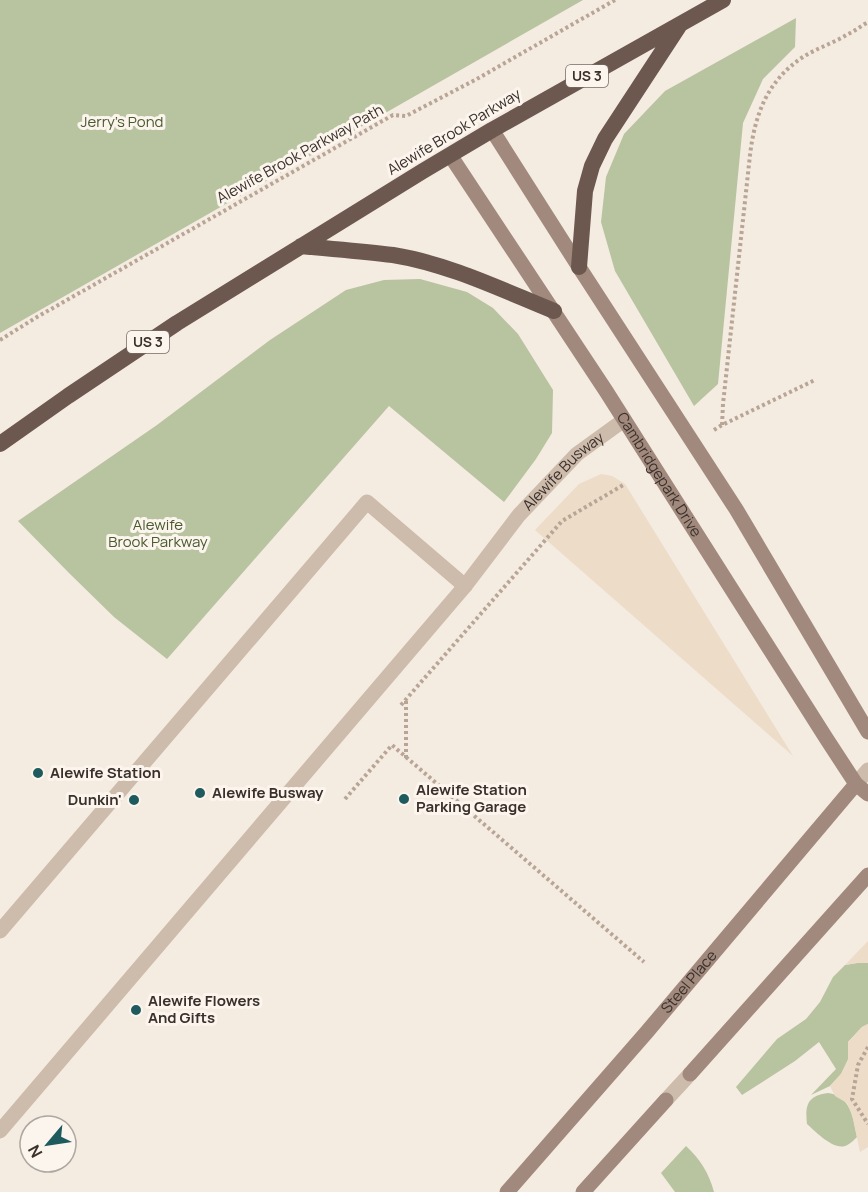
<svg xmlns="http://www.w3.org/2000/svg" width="868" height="1192" font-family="Manrope,sans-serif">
  <rect width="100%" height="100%" fill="#f4ebe1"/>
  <path fill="#b8c4a0" d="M 0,0 L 583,0 L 0,333 Z
    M 796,18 L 795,47 L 763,79 L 743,123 L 718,384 L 694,406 L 615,271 L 601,222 L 606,177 L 624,134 L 665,91 Z
    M 420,279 L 467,292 L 493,308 L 518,334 L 553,390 L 552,433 L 536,459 L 504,502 L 389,406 L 167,659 L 114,617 L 69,573 L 18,521 L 157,425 L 270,340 L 346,290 L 384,280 Z
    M 857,963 L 868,963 L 868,1024 L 862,1027 L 848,1042 L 849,1059 L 841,1074 L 830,1086 L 811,1095 L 836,1069 L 819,1042 L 795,1061 L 742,1095 L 736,1087 L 777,1039 L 806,1019 L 811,1013 L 820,1002 L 833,977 L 845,965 Z
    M 828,1093 C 851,1096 853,1118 857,1137 C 854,1140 849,1145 845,1146 C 833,1150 815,1131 807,1124 C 805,1105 807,1096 828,1093 Z
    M 686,1146 C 700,1159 709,1173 714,1192 L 675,1192 L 661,1173 Z"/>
  <path fill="#ecdcc8" d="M 601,474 L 612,476 L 625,484 L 793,756 L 535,530 L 579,484 Z
    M 868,941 L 868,963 L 857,963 L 845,965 Z
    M 868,1024 L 868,1147 L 860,1152 L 852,1114 L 847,1103 L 835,1096 L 830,1086 L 841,1074 L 848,1059 L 848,1042 L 862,1027 Z"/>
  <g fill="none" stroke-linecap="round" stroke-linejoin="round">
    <path stroke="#b9a596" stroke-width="4" stroke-dasharray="3 3" stroke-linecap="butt" d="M 0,340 L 37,317 L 393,115 L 406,116 L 475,80 L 615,0
      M 722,425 L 723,404 L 750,155 C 755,114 767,81 803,57 C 817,48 834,43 848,34 C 855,31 861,26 868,22
      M 714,430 L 722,425 L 815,380
      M 406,701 L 406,758
      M 401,705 L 562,521 L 625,484
      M 345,799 L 392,745 L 644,962
      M 868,1047 L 858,1065 L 852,1099 L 868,1124"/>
    <g stroke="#cdbbac" stroke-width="15">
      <path d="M 0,931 L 367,502 L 465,586"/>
      <path id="s1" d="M 0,1131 L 465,586 L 519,515 L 577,454 L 624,420"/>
    </g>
    <path stroke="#cdbbac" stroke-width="15" d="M 856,784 L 868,770
      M 666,1100 L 690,1074"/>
    <g stroke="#a18a7d" stroke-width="15">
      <path d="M 492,130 L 579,267 L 736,509 L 868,732"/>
      <path id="s2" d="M 450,155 L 606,391 L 826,738 L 856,784 L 868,794"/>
      <path d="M 690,1074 L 868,875"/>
      <path id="s3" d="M 507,1192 L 646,1033 L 856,784"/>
      <path d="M 583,1192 L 666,1100"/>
    </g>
    <path stroke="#6c584f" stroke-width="16" d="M 301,246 C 331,249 362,251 393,255 C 449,264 502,290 554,311
      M 579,267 L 585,191 L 592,166 L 605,139 L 679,26
      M 0,444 L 68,396 L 177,323 L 423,171 L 492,130 L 723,0"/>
  </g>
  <g fill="#1f5a5e" stroke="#fbf5ee" stroke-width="2">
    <circle cx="38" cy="773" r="6"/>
    <circle cx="200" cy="793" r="6"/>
    <circle cx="404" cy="799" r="6"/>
    <circle cx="134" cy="800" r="6"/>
    <circle cx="136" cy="1010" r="6"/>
  </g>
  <g text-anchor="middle" stroke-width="6" stroke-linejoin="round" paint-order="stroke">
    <g fill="#fbf5ee" stroke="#756b66" stroke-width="1.5">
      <rect x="566" y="65" width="42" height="22" rx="4.5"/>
      <rect x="127" y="331" width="42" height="22" rx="4.5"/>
    </g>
    <g font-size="14" font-weight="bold" fill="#3b302b">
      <text x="587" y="81">US 3</text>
      <text x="148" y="347">US 3</text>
    </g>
    <g font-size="15" fill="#4a5a2e" stroke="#fbf5ee">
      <text x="122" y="127">Jerry's Pond</text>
      <text x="158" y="530">Alewife<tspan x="158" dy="17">Brook Parkway</tspan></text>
    </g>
    <g font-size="15" fill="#3b302b" stroke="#fbf5ee">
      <text transform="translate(454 132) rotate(-31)" y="5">Alewife Brook Parkway</text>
      <text transform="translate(300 154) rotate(-29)" y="5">Alewife Brook Parkway Path</text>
      <text dy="5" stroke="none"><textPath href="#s1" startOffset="868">Alewife Busway</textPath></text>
      <text dy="5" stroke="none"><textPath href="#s2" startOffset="382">Cambridgepark Drive</textPath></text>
      <text dy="5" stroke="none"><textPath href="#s3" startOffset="278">Steel Place</textPath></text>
    </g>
    <g font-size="15" font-weight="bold" fill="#3b302b" stroke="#fbf5ee" text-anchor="start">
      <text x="50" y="778">Alewife Station</text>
      <text x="416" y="795">Alewife Station<tspan x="416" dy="17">Parking Garage</tspan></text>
      <text x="212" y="798">Alewife Busway</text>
      <text x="122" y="805" text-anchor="end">Dunkin'</text>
      <text x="148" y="1006">Alewife Flowers<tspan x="148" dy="17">And Gifts</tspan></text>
    </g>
  </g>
  <g transform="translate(48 1144) rotate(241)"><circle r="28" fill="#fbf5ee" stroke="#aea6a0" stroke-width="1.5"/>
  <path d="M0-4.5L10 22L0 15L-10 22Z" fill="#1f5a5e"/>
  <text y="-9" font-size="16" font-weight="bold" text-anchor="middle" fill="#3b302b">N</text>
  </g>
</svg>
